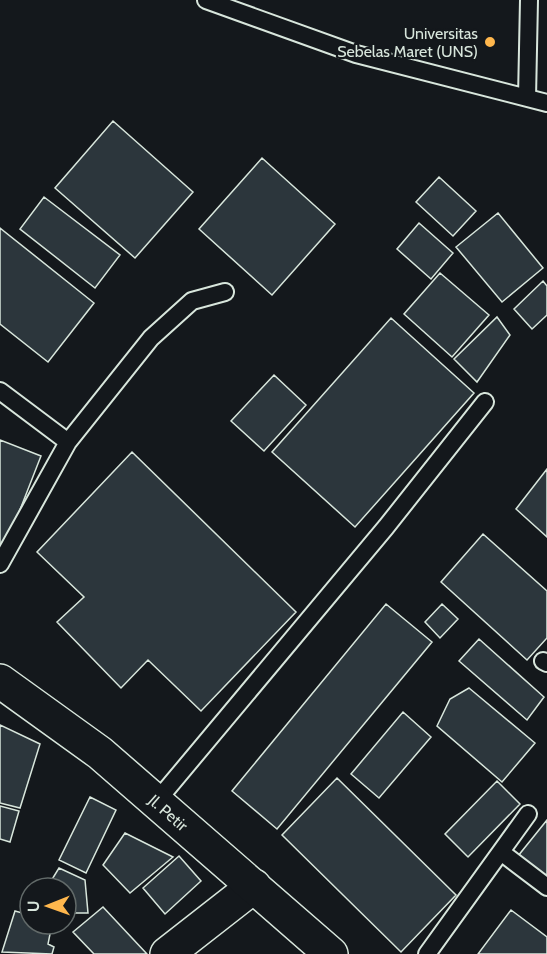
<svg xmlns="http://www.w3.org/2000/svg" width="547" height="954" font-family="Cabin,sans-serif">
  <rect width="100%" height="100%" fill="#14181c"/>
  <path fill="#2c363c" stroke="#d8e6dc" stroke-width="1.5" d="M 113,121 L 193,192 L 135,258 L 55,188 Z
    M 262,158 L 335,224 L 272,295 L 199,229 Z
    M 439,177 L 476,211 L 453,236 L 416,202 Z
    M 44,197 L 120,255 L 95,288 L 20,229 Z
    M 498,213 L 543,268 L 502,302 L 456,247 Z
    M 419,223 L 453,253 L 431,279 L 397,249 Z
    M 0,228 L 94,303 L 48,362 L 0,324 Z
    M 440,273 L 489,315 L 452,357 L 404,314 Z
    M 543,281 L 547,286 L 547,315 L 532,329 L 514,309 Z
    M 497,317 L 510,335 L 477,382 L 454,359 Z
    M 391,318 L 474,393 L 355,527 L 272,452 Z
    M 274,375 L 306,405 L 264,451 L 231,421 Z
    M 0,440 L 41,456 L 0,561 Z
    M 132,452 L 296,612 L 201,711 L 148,660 L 121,688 L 57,622 L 84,597 L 37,552 Z
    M 547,469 L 547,537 L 516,509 Z
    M 483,534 L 547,591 L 547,638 L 527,660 L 441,582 Z
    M 386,604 L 432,642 L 277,829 L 232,791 Z
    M 442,604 L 458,619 L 440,638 L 425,622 Z
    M 479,639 L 544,697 L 527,720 L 459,661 Z
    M 469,688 L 535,743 L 502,782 L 437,726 L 450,699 Z
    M 403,712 L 431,737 L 379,798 L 351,774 Z
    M 0,725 L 40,744 L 20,808 L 0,803 Z
    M 337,778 L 456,895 L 401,952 L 282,835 Z
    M 497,781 L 520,804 L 468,857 L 445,834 Z
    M 90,797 L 116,810 L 86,873 L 59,860 Z
    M 0,806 L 19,811 L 10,842 L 0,839 Z
    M 547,820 L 547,879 L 518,856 Z
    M 125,833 L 173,857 L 130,893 L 103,865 Z
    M 179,856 L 201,881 L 165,914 L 143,888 Z
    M 59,868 L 85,880 L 88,913 L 66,913 L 66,888 L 51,888 L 51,881 Z
    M 103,907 L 147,954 L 94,954 L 73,932 Z
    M 511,910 L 547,937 L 547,954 L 478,954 Z
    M 15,911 L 30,915 L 30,924 L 52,924 L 48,944 L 54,947 L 52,954 L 2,952 Z"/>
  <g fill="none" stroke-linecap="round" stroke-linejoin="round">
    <g stroke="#d8e6dc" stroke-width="20">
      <path id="service" d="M 206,0 L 356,54 L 547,103
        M 527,98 L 529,0
        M 0,391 L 68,442
        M 0,564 L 68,442 L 151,338 L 192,301 L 225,292
        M 543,661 L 547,663
        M 156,802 L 386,527 L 485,402
        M 501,852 L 547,887
        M 427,954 L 528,814"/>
    </g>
    <g stroke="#d8e6dc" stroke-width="36">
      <path id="minor" d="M 167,954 L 254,886"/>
    </g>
    <g stroke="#d8e6dc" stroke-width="36">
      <g id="secondary">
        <path id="s1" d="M 0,681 L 100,753 L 331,954"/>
      </g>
    </g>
    <use href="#service" stroke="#14181c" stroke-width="16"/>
    <use href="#minor" stroke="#14181c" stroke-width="33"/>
    <use href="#secondary" stroke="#14181c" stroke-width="33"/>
  </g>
  <circle fill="#ffb74d" stroke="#14181c" stroke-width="2" cx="490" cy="42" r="6"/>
  <g text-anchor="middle" stroke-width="4.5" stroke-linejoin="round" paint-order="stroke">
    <g font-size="16" fill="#d8e6dc" stroke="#14181c" text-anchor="end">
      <text x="478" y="39">Universitas<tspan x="478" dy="18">Sebelas Maret (UNS)</tspan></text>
    </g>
    <g font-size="16" fill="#d8e6dc" stroke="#14181c">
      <text dy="6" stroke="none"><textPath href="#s1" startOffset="214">Jl. Petir</textPath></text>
    </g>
  </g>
  <g transform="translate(48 906) rotate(269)"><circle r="28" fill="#14181c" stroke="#626a69" stroke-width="1.5"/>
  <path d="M0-4.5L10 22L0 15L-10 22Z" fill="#ffb74d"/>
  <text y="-9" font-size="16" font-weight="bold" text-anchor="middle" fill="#d8e6dc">U</text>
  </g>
</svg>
